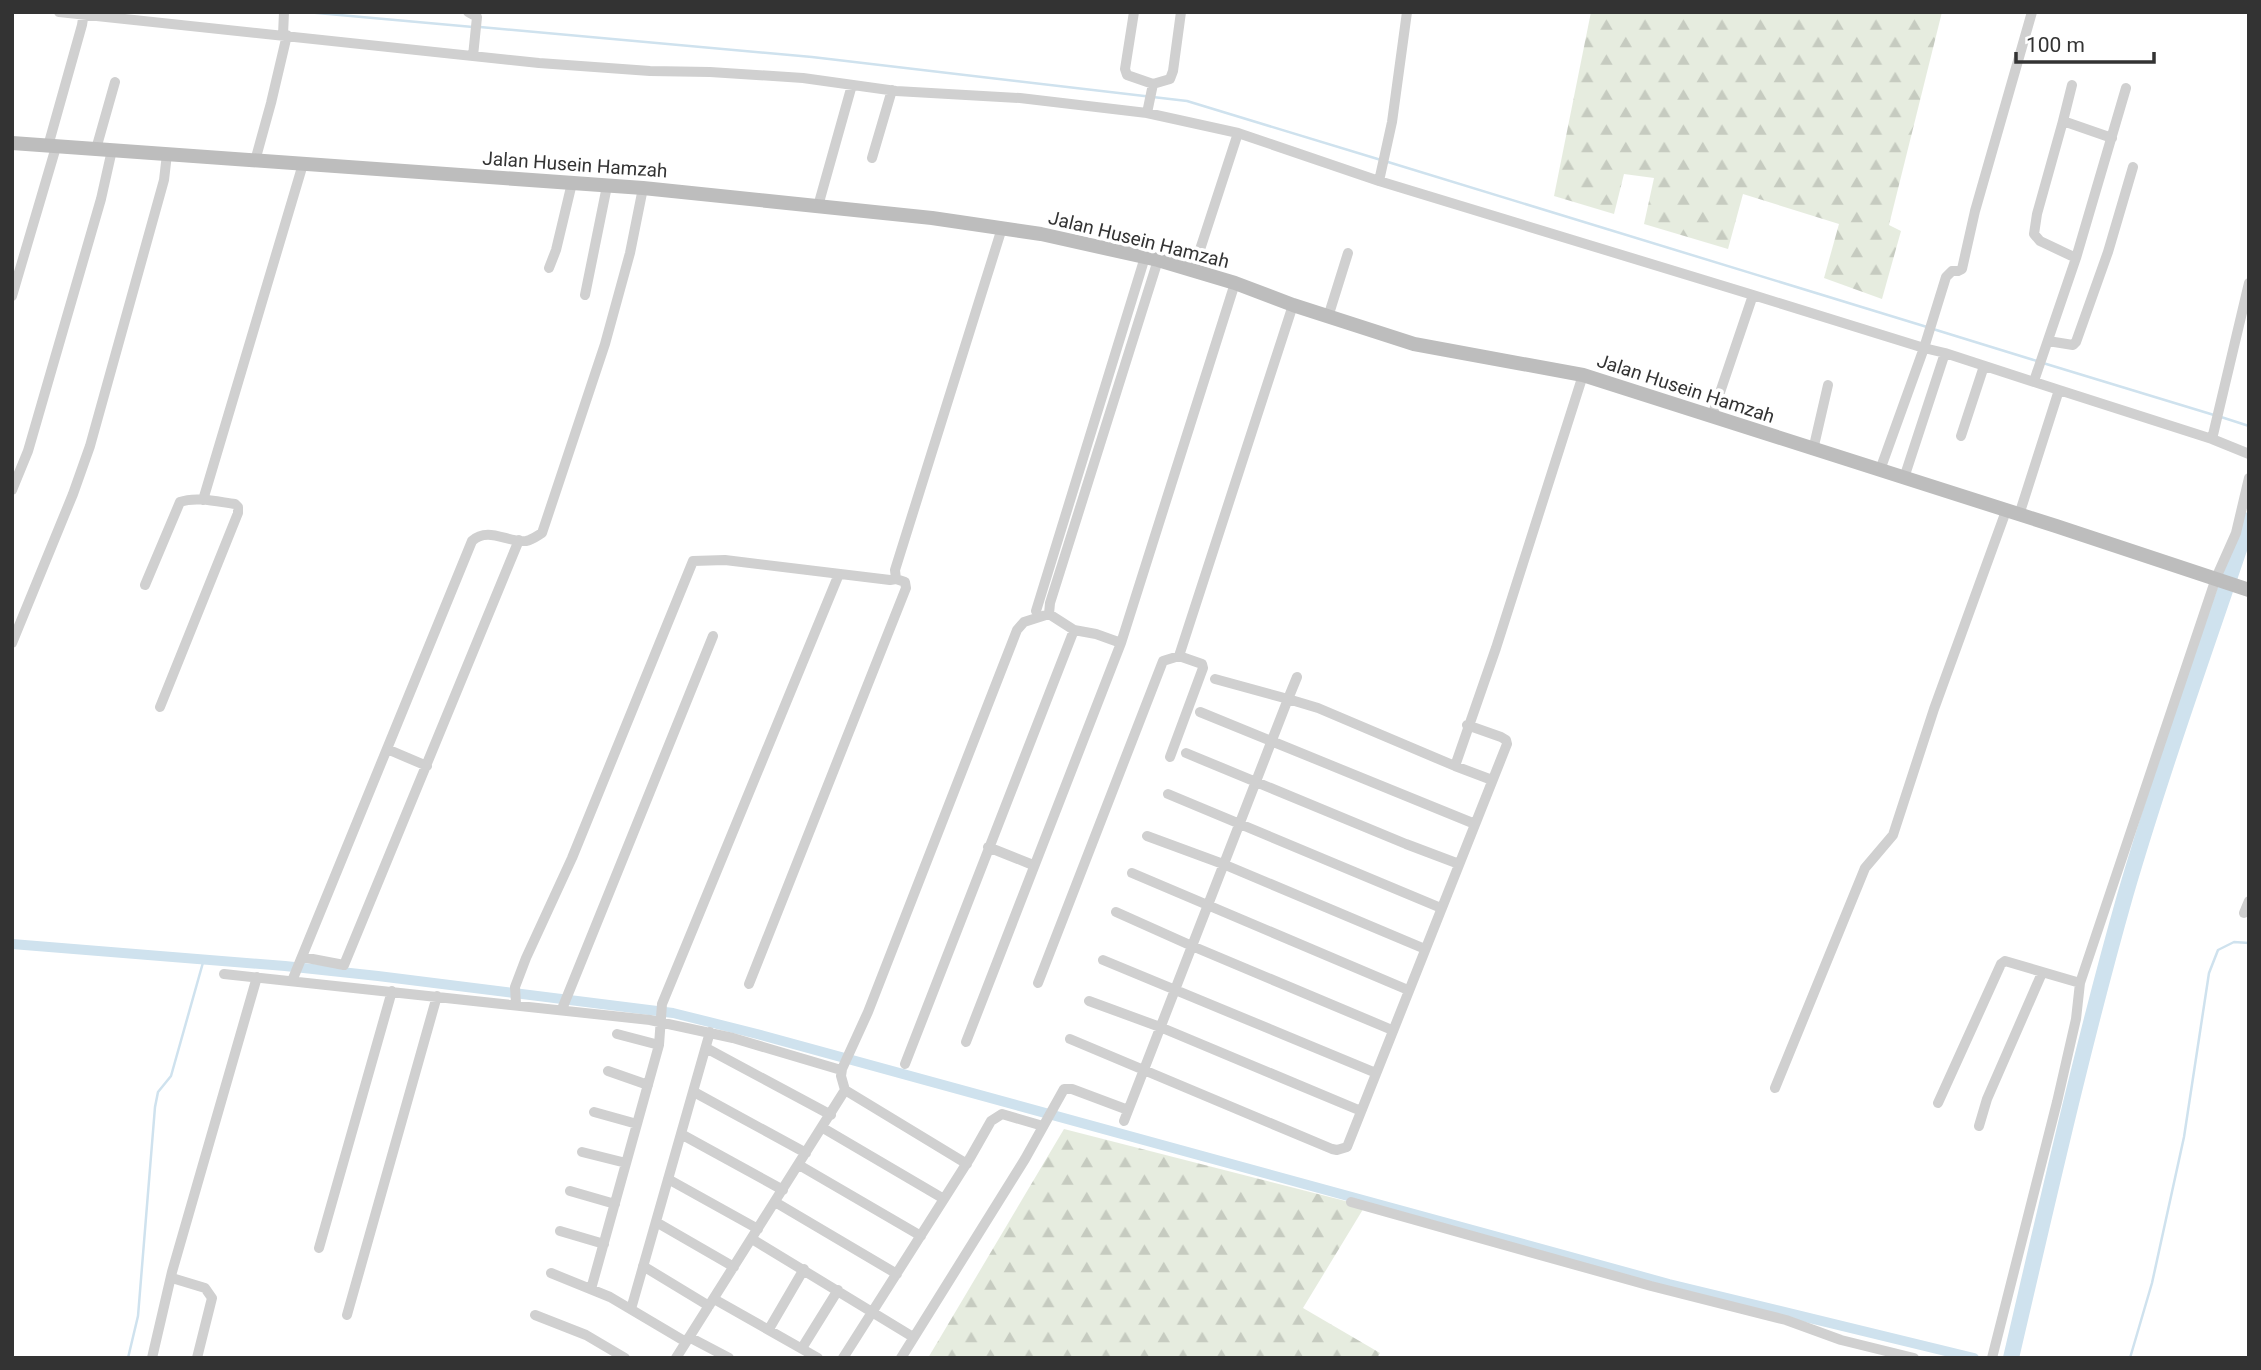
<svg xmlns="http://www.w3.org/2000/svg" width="2261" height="1370" font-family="Roboto,sans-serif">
  <defs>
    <pattern id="forest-firs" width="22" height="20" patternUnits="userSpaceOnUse" patternTransform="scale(1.75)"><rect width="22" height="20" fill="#e6ecdf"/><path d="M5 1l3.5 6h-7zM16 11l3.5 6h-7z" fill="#c6cbc0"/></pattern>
  </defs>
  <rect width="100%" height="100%" fill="#fff"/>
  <path fill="url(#forest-firs)" d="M 1591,12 L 1942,12 L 1889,225 L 1901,231 L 1882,299 L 1824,278 L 1839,224 L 1743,194 L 1728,249 L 1644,224 L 1654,178 L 1624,174 L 1614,214 L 1554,196 Z
    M 1064,1129 L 1365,1206 L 1303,1308 L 1380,1353 L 1377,1358 L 928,1358 Z"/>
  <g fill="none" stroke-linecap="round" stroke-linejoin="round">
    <path stroke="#cfe2ee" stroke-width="2.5" d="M 306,12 L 473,27
      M 480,27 L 812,57 L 1187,101 L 1381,160
      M 1388,162 L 1927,327
      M 1933,329 L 2037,361
      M 2043,363 L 2214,415
      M 2221,417 L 2249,426
      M 128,1358 L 138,1316 L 155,1107 L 158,1092 L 171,1076 L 204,959
      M 2130,1358 L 2152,1283 L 2184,1137 L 2209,973 L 2218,950 L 2234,942 L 2249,943"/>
    <path stroke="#cfe2ee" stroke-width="10" d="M 12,944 L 285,966 L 378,976 L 673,1013 L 757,1034 L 1669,1284 L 1974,1358"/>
    <path stroke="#cfe2ee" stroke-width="16" d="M 2011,1358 C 2047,1204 2082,1048 2125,896 C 2162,769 2207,645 2249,520"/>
    <path stroke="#d0d0d0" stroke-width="10" d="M 59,12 L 539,63 L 650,71 L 710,72 L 803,78 L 896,91 L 1020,98 L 1147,113 L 1238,133 L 1379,181 L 1753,295
      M 468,12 L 477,17 L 473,56
      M 1134,12 L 1125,69 L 1127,75 L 1153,84 L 1170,79 L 1173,71 L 1181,12
      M 283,35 L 284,12
      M 2072,85 L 2063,121 L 2112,138
      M 1147,113 L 1153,84
      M 2063,121 L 2037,214 L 2034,234 L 2040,241 L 2076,258
      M 48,146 L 82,25 L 84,12
      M 96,149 L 115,82
      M 872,158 L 892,90
      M 255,161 L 271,103 L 287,35
      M 1379,181 L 1392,122 L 1407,12
      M 818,206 L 852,85
      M 549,268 L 556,250 L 572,183
      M 1193,271 L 1238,133
      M 585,295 L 607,186
      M 12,296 L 56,147
      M 1328,317 L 1348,253
      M 2048,341 L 2073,345 L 2076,342 L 2108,252 L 2133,167
      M 1945,353 L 1924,348 L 1946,277 L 1952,271 L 1958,271 L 1962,269 L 1975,211 L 2032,12
      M 2034,381 L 2076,258 L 2126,88
      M 2059,390 L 2212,439 L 2249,454
      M 1712,416 L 1753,295 L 1924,348 L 1880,470
      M 1961,436 L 1984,366
      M 2212,439 L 2249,283
      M 1813,450 L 1828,385
      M 1904,478 L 1945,353 L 2059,390 L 2019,515
      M 12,490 L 28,451 L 101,199 L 112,150
      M 203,500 L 303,164
      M 145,585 L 180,502 C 196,496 219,502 235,504 L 238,507 L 238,513 L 160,707
      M 1036,611 L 1145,257
      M 12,643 L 73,494 L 90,446 L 164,180 L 167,154
      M 1121,643 L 1235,283
      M 1179,656 L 1293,305
      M 1215,679 L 1288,699 L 1297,677
      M 1200,712 L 1475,824
      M 387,749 L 427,766
      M 1186,753 L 1406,844 L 1459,864
      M 1492,780 L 1455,766 L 1496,648 L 1583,375
      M 1168,794 L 1441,908
      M 1147,836 L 1223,864 L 1425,949
      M 988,847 L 1033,865
      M 1132,873 L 1408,990
      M 1116,912 L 1192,946 L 1392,1030
      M 2244,913 L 2249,901
      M 302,957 L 344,965 L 519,540
      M 1103,960 L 1376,1073
      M 224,974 L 650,1020 L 733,1038 L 841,1070
      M 292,981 L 472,541 C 488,526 508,543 526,541 C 532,540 537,536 542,533 L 605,344 L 630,253 L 643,188
      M 1038,983 L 1163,661 L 1179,656 L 1202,664 L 1203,668 L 1170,757
      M 749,984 L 906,588 L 905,582 L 896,579 L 895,570 L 1002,228
      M 1089,1001 L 1160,1027 L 1361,1111
      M 516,1004 L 515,987 L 526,958 L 572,858 L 693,561 L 725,560 L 890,580 L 896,579
      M 562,1009 L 713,636
      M 617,1034 L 659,1045
      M 1070,1039 L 1332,1149 L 1337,1150 L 1347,1147 L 1507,744 L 1506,740 L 1501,737 L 1467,725
      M 966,1042 L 1121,643 L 1096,634 L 1074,630 L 1049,614 L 1050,603 L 1158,260
      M 706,1048 L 831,1115
      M 905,1064 L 1074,630
      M 608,1071 L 648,1085
      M 1775,1088 L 1865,868 L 1893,835 L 1934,709 L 2006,511
      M 694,1092 L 806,1153
      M 1938,1103 L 2001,964 L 2005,961 L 2080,983
      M 594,1112 L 637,1124
      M 1124,1121 L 1288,699 L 1318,708 L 1455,766
      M 1979,1126 L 1987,1099 L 2042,973
      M 823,1128 L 944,1199
      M 681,1134 L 783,1190
      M 582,1152 L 626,1163
      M 967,1164 L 845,1090 L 841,1076 L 842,1069 L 868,1012 L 1017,630 L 1024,622 L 1049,614
      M 799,1165 L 921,1236
      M 668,1179 L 758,1229
      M 570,1191 L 615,1204
      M 775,1202 L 897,1274
      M 1351,1202 L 1651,1286 L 1786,1320 L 1841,1340 L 1914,1358
      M 656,1222 L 734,1267
      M 560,1231 L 604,1244
      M 752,1239 L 913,1337
      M 319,1248 L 392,991
      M 643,1266 L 709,1306
      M 551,1273 L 610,1297 L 686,1342
      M 172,1278 L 205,1288 L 212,1298 L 197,1358
      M 591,1289 L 659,1045 L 662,1004 L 839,574
      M 714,1299 L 818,1358
      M 631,1309 L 710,1032
      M 347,1315 L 437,996
      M 535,1315 L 586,1335 L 625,1358
      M 769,1329 L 804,1269
      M 689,1337 L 729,1358
      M 802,1348 L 838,1290
      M 152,1358 L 172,1272 L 257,977
      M 676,1358 L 845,1090
      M 843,1358 L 970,1158 L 991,1121 L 1002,1114 L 1043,1126
      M 901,1358 L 1025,1159 L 1064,1089 L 1072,1089 L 1128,1110
      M 1992,1358 L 2057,1102 L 2076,1019 L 2080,983 L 2216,578 L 2236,533 L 2249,478"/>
    <path stroke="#bdbdbd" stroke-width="14" d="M 12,143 L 643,188 L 932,218 L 1041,234 L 1158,260 L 1235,283 L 1293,305 L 1414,344 L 1583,375 L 2056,526 L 2249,590"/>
  </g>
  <g text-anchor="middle" stroke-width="7" stroke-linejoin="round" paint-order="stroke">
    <g font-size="19" fill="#333" stroke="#fff">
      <text transform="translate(575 164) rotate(4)" y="7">Jalan Husein Hamzah</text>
      <text transform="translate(1139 239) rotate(14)" y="7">Jalan Husein Hamzah</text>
      <text transform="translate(1686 388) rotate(18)" y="7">Jalan Husein Hamzah</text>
    </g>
  </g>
  <rect width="2261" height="1370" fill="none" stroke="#333333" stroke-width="28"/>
  <path d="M2016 52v10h138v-10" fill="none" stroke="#333333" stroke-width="3.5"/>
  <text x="2026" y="52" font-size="21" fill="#333333" stroke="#ffffff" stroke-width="5" paint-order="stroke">100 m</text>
</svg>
